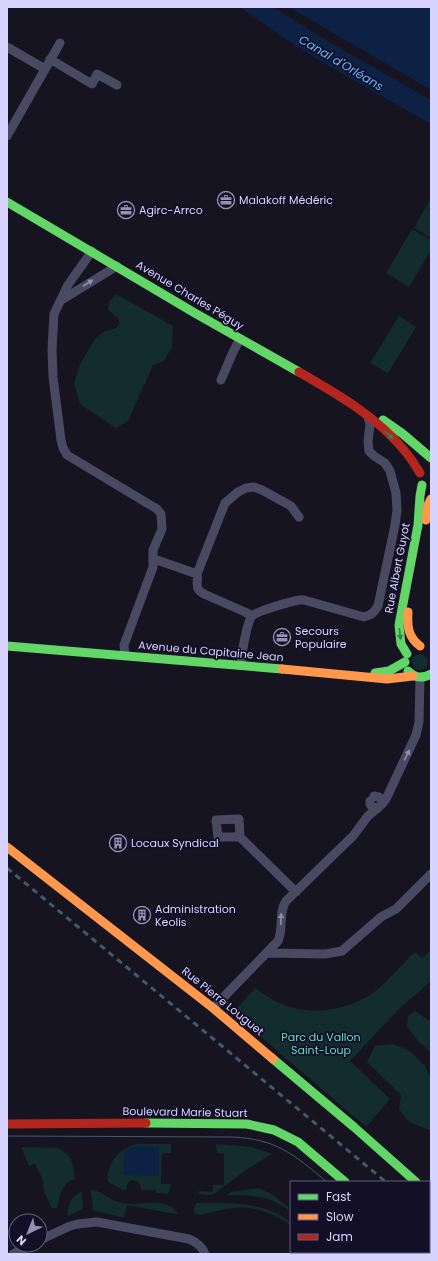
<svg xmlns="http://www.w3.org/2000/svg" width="438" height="1261" font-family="Poppins,sans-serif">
  <rect width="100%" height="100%" fill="#161421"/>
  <path fill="#132c2d" d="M 431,198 L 431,238 L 414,228 Z
    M 412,229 L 431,240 L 431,250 L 409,287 L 386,273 Z
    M 116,294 L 173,326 L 172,347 L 164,361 L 153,365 L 128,421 L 116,428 L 80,404 L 74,383 L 80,364 L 95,339 L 103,332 L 116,328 L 120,323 L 118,318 L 108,310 L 109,302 Z
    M 399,316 L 416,327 L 388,373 L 370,363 Z
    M412 662a8 8 0 1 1 16 0a8 8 0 1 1-16 0Z
    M 431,950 L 431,981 L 399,1009 L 350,1061 L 390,1099 L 366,1127 L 233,1013 L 255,988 C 265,995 275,1002 287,1006 C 318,1016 353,1009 378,989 C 391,978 402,964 415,952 L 422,958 Z
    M 415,1011 L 431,1022 L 431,1053 L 418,1041 L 407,1027 L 408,1016 Z
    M 393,1044 L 410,1051 L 425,1066 L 431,1080 L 431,1131 L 409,1122 L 399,1109 L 401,1095 L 367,1062 L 375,1046 Z
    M 136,1144 L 171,1144 L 171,1153 L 162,1153 L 161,1184 L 171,1184 L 168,1194 L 156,1193 L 156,1190 L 141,1190 L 140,1184 C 132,1176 127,1181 126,1190 L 123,1190 L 108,1182 C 106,1163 119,1149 136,1144 Z
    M 216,1144 L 252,1147 L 272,1154 L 249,1168 L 212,1195 L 199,1194 L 199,1191 L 213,1192 L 213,1185 L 224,1185 L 224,1153 L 217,1153 Z
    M 21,1147 L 56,1148 C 72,1153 74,1165 75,1179 C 61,1183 60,1196 57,1208 L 52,1208 L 44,1192 L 43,1180 L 35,1164 L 29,1166 Z
    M 258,1188 L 272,1194 L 289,1208 L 288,1210 C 270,1195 248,1195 226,1195 L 231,1192 Z
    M 91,1190 C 102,1190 110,1201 122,1203 C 141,1207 163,1195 178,1213 L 175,1214 L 127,1205 L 124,1218 L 93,1210 Z
    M 82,1192 L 83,1209 L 68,1216 C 67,1205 71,1196 82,1192 Z
    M 197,1203 C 229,1203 266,1201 291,1223 L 291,1226 C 277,1214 252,1205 233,1208 C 222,1209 211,1213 200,1215 L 195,1213 C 193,1209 194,1206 197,1203 Z"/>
  <path fill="#0d2144" d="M 240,7 L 273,7 L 331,43 L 431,100 L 431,124 L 322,62 L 290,42 Z
    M 289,7 L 431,7 L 431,90 Z
    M 136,1146 L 159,1147 L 159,1176 L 124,1175 L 123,1168 L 125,1150 Z"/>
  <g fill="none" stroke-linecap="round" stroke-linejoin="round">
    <path stroke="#4a4962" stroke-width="9" d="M 7,47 L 45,69
      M 50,59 L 92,84 L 97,74 L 117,85
      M 7,136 L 60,43
      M 92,251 L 68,285 L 54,314 L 52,349 L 53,377 L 61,440 L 63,448 L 67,455 L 157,509 L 161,514 L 162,529 L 153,550 L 153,567 L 124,645 L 125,656
      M 60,301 L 117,266
      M 221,380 L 233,352 L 240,339
      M 154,559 L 197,574
      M 252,616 L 245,612 L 204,594 C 193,588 199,583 197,574 L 225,503 L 238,492 L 246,488 L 254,487 L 262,490 L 291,506 L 299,517
      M 241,665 C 241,657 247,621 252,616 C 257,611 292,601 300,600 L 304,600 L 364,617 C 372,615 374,612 378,606 L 395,525 L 397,510 L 396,493 L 390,471 L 385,463 L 374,456 L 369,451 L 368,441 L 370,425 L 368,416
      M 374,796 L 379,797 L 383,803
      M 370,801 L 370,804 L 372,807 L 378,808
      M 240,837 L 218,837 L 216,820 L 239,819 L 240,837 L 296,892
      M 267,953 L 325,954 L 342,951 L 381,917 L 396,909 L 431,874
      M 213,1008 L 278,941 C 284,928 278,913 286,901 L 353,836 L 368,816 L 381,805 L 386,799 L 416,735 L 419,722 L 420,678
      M 40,1240 L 70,1226 L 78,1224 L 97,1222 L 189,1239 C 196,1242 202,1246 205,1254
      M 13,1254 L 31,1245"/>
    <path stroke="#63d668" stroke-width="9" d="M 7,202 L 195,313 L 299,372
      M 383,420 L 403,434 L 431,458
      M 7,646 L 282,669
      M 407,654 L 401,644 L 399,625 L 418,525 L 420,496 L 422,485
      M 408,671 C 415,678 422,679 431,674
      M 375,673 L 389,671 L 405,662
      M 273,1059 L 354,1127 L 416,1182
      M 146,1123 L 247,1124 L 274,1130 L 298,1142 L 345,1182
      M 429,1193 L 431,1195
      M 429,1252 L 431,1254"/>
    <path stroke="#ff974d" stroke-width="9" d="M 426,520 L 428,505 L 431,499
      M 408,612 C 407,626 408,637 420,646
      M 282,669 L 387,679 L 413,676
      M 7,847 L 213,1008 L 273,1059"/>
    <path stroke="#b3261e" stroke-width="9" d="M 299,372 C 337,394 376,416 404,450 C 410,457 415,465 420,473
      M 7,1124 L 146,1123"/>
    <path stroke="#43596b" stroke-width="1" d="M 7,1136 L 232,1137 C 277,1139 293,1154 327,1182
      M 410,1252 L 413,1254"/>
    <path stroke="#43596b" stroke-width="3" stroke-dasharray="6 5" stroke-linecap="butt" d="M 7,868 L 386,1182
      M 429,1218 L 431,1219"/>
  </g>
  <defs><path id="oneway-solid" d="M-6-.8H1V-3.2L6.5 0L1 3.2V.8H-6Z"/></defs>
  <g fill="#928eb0">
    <use href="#oneway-solid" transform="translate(88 283) rotate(-33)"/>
    <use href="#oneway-solid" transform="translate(407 755) rotate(-64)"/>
    <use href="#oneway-solid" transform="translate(281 919) rotate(-88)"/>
  </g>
  <g fill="#3f7c4a">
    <use href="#oneway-solid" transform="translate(389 435) rotate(44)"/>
    <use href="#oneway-solid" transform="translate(400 634) rotate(84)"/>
  </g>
  <defs>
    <g id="office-ring" transform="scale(0.9)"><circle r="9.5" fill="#130f26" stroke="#9591b1" stroke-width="1.5"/><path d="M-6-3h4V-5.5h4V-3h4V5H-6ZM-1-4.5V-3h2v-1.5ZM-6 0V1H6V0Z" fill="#9591b1"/></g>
    <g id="building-ring" transform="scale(0.9)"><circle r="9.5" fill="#130f26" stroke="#9591b1" stroke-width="1.5"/><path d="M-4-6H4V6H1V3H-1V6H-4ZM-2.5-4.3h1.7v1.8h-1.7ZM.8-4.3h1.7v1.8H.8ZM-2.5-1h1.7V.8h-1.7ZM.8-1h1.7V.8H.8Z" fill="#9591b1"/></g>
  </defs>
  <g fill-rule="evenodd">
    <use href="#office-ring" x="226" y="200"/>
    <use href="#office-ring" x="126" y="210"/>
    <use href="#office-ring" x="282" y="637"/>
    <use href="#building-ring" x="118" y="843"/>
    <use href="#building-ring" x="142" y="915"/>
  </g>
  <g text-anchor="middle" stroke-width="3.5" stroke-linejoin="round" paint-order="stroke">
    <g font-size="11" fill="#d9d4ff" stroke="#130f26" text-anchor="start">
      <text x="239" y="204">Malakoff Médéric</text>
      <text x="139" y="214">Agirc-Arrco</text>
      <text x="295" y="635">Secours<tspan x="295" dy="13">Populaire</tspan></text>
      <text x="131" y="847">Locaux Syndical</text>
      <text x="155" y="913">Administration<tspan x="155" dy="13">Keolis</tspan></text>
    </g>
    <g font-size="11" fill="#d9d4ff" stroke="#130f26">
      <text transform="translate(190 295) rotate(31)" y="4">Avenue Charles Péguy</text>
      <text transform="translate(397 568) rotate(-79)" y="4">Rue Albert Guyot</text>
      <text transform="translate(211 651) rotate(5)" y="4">Avenue du Capitaine Jean</text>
      <text transform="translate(223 1001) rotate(39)" y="4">Rue Pierre Louguet</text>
      <text transform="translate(185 1112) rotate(1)" y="4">Boulevard Marie Stuart</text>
    </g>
    <g font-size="11" fill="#5fe0c0" stroke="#130f26">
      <text x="321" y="1041">Parc du Vallon<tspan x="321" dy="13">Saint-Loup</tspan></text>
    </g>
    <g font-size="12" font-style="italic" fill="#62b6ff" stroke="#130f26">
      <text transform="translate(341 63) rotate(31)" y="4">Canal d'Orléans</text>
    </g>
  </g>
  <rect width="438" height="1261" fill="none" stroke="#d9d4ff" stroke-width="16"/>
  <rect x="290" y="1181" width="140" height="72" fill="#130f26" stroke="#625e7d"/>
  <rect x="298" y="1194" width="20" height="6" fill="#63d668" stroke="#625e7d"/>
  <text x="326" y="1201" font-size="12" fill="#d9d4ff">Fast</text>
  <rect x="298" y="1214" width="20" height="6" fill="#ff974d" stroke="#625e7d"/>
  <text x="326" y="1221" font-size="12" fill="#d9d4ff">Slow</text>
  <rect x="298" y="1234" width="20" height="6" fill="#b3261e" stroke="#625e7d"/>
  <text x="326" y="1241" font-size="12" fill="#d9d4ff">Jam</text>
  <g transform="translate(28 1233) rotate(223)"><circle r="19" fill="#130f26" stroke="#625e7d"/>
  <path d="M0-3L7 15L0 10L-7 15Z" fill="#9591b1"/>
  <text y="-6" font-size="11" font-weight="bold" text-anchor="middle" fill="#d9d4ff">N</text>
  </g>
</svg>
